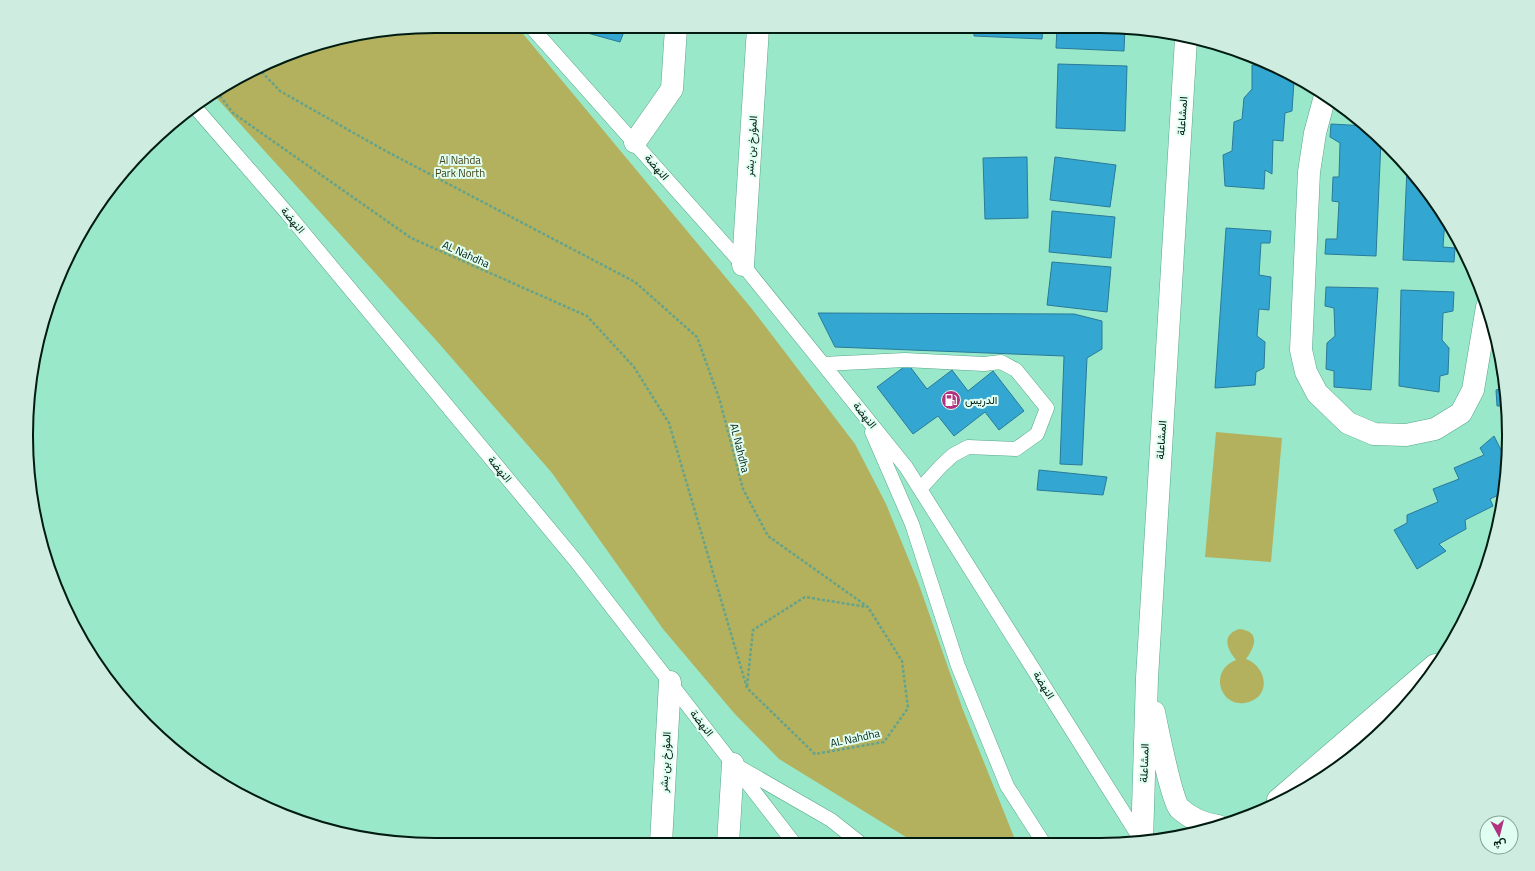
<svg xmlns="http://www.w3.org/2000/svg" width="1535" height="871" font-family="'Titillium Web',Vazirmatn,sans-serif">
  <rect width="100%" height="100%" fill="#99e8c9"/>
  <path fill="#b3b15e" d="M 519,29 L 752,309 L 855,444 L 886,504 L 918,582 L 963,710 L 1016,842 L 914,842 L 779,759 L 734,713 L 663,629 L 552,473 L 435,339 L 213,94 L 254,68 L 304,48 L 382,30 Z
    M 1216,432 L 1282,438 L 1271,562 L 1205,557 Z
    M 1239,629 C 1261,631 1255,647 1246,659 C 1266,666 1272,695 1249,702 C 1221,711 1207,671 1236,660 C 1227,649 1221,635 1239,629 Z"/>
  <path fill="#33a7d1" stroke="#2a7a99" d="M 974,27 L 1043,27 L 1042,39 L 974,36 Z
    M 1057,27 L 1125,27 L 1124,51 L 1056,48 Z
    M 573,29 L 625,29 L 620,42 Z
    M 1058,64 L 1127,66 L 1125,131 L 1056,128 Z
    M 1252,65 L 1272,66 L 1300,79 L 1294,81 L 1292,111 L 1285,113 L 1283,141 L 1273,140 L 1272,174 L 1265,170 L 1264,189 L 1225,186 L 1223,155 L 1232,151 L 1234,122 L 1242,119 L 1244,98 L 1252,89 Z
    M 1331,124 L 1367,126 L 1381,140 L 1376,256 L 1325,254 L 1326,239 L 1337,239 L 1339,202 L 1332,201 L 1333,177 L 1339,177 L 1340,143 L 1330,137 Z
    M 1027,157 L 1028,218 L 985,219 L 983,158 Z
    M 1055,157 L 1116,165 L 1110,207 L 1050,200 Z
    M 1407,168 L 1425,186 L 1445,219 L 1443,247 L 1455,248 L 1454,262 L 1403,260 Z
    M 1052,211 L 1115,217 L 1111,258 L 1049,252 Z
    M 1226,228 L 1271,231 L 1270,243 L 1261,243 L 1259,275 L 1271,277 L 1269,310 L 1259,309 L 1257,336 L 1265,342 L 1264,368 L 1256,372 L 1255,385 L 1215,388 Z
    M 1052,262 L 1111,267 L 1107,312 L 1047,305 Z
    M 1326,287 L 1378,288 L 1371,390 L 1334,387 L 1334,371 L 1326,369 L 1327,343 L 1335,336 L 1334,308 L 1325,306 Z
    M 1401,290 L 1454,292 L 1453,311 L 1443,313 L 1442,340 L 1449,348 L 1448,374 L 1440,376 L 1439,392 L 1399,386 Z
    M 818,313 L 1074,314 L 1102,321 L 1102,349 L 1087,358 L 1082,465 L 1060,464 L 1064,356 L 835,347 Z
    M 1497,359 L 1500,359 L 1508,406 L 1497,406 L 1496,390 L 1504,387 L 1502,374 L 1497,375 Z
    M 908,364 L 927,389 L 952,370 L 968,391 L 993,371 L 1024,411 L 999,430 L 985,412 L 954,436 L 938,416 L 913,434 L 877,387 Z
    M 1494,436 L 1506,460 L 1505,492 L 1490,499 L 1493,506 L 1465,520 L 1466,529 L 1439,544 L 1446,551 L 1417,569 L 1394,530 L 1407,523 L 1407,515 L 1438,502 L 1433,489 L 1459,479 L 1454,468 L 1484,455 L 1480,448 Z
    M 1039,470 L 1107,477 L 1103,495 L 1037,490 Z"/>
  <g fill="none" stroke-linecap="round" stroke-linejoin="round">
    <g stroke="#58a68a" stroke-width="15">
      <path id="service" d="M 533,29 L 743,265 L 906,467 L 1141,840
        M 194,106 L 287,213 L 576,561 L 794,843
        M 823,364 L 905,360 L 984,364 L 1001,362 L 1016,370 L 1047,408 L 1037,434 L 1016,449 L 968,447 L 953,455 L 942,465 L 920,489
        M 872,432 L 912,524 L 958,666 L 1007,786 L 1043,842
        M 739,767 L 831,820 L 860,843"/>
    </g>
    <g stroke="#58a68a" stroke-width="23">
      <path id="minor" d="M 1325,96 L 1315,133 L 1309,172 L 1301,350 L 1306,372 L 1317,393 L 1348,423 L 1374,434 L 1406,435 L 1435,429 L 1461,413 L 1473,390 L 1487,307
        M 1154,712 C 1157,727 1172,801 1179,808 C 1190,818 1203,824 1218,826
        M 1278,800 L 1435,665
        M 1142,841 L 1147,678 L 1186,39
        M 661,843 L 670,682
        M 728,843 L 733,764"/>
    </g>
    <g stroke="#58a68a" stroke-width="23">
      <path id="tertiary" d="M 635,142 L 672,89 L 676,28
        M 743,265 L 758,28"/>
    </g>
    <path stroke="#65a38b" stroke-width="2.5" stroke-dasharray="3 2" stroke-linecap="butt" d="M 217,92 L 233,113 L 411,238 L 587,316 L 634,367 L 669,423 L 747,688 L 815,754 L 884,742 L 908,708 L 902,661 L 868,607 L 768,536 L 743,489 L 720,401 L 697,337 L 635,282 L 382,149 L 280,91 L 257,67
      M 747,686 L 753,630 L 805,597 L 867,607"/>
    <use href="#service" stroke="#fff" stroke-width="14"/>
    <use href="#minor" stroke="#fff" stroke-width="22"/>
    <use href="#tertiary" stroke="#fff" stroke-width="22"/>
  </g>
  <defs>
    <g id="fuel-disc" transform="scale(1)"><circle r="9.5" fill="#b1327f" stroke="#e0fef1"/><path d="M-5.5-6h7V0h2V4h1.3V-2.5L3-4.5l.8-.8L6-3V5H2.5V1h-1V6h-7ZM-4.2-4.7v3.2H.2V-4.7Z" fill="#fff"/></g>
  </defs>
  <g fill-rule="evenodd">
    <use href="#fuel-disc" x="951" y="400"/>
  </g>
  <g text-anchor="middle" stroke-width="4" stroke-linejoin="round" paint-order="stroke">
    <g font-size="11" fill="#001b11" stroke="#e0fef1">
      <text transform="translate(1182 116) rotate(-86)" y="4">المشاعلة</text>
      <text transform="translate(751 146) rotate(-86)" y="4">المؤرخ بن بشر</text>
      <text transform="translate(657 167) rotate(49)" y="4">النهضة</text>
      <text transform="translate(293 220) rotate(50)" y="4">النهضة</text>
      <text transform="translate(466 254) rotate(24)" y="4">AL Nahdha</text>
      <text transform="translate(865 415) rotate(51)" y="4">النهضة</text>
      <text transform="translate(1161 440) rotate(-86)" y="4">المشاعلة</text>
      <text transform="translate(740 448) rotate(76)" y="4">AL Nahdha</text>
      <text transform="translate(500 469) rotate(50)" y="4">النهضة</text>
      <text transform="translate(1044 685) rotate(58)" y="4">النهضة</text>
      <text transform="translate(702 723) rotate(52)" y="4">النهضة</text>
      <text transform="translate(855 738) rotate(-12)" y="4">AL Nahdha</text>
      <text transform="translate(665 762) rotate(-87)" y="4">المؤرخ بن بشر</text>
      <text transform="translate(1144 763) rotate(-88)" y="4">المشاعلة</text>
    </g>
    <g font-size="11" fill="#424119" stroke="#e0fef1">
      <text x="460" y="164">Al Nahda<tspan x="460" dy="13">Park North</tspan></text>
    </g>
    <g font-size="11" fill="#001b11" stroke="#e0fef1" text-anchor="start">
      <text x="965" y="404">الدريس</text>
    </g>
  </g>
  <path d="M0 0H1535V871H0ZM435 33H1100A402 402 0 0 1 1502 435V436A402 402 0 0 1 1100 838H435A402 402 0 0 1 33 436V435A402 402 0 0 1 435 33Z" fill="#ceecdf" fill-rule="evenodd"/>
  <path fill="none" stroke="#001b11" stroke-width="2" d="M435 33H1100A402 402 0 0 1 1502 435V436A402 402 0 0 1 1100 838H435A402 402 0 0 1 33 436V435A402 402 0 0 1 435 33Z"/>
  <g transform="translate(1499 835) rotate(173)"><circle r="19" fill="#e0fef1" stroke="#86a397"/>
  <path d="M0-3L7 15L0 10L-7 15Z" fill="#b1327f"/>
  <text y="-6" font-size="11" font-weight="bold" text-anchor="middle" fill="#001b11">ش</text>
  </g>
</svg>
